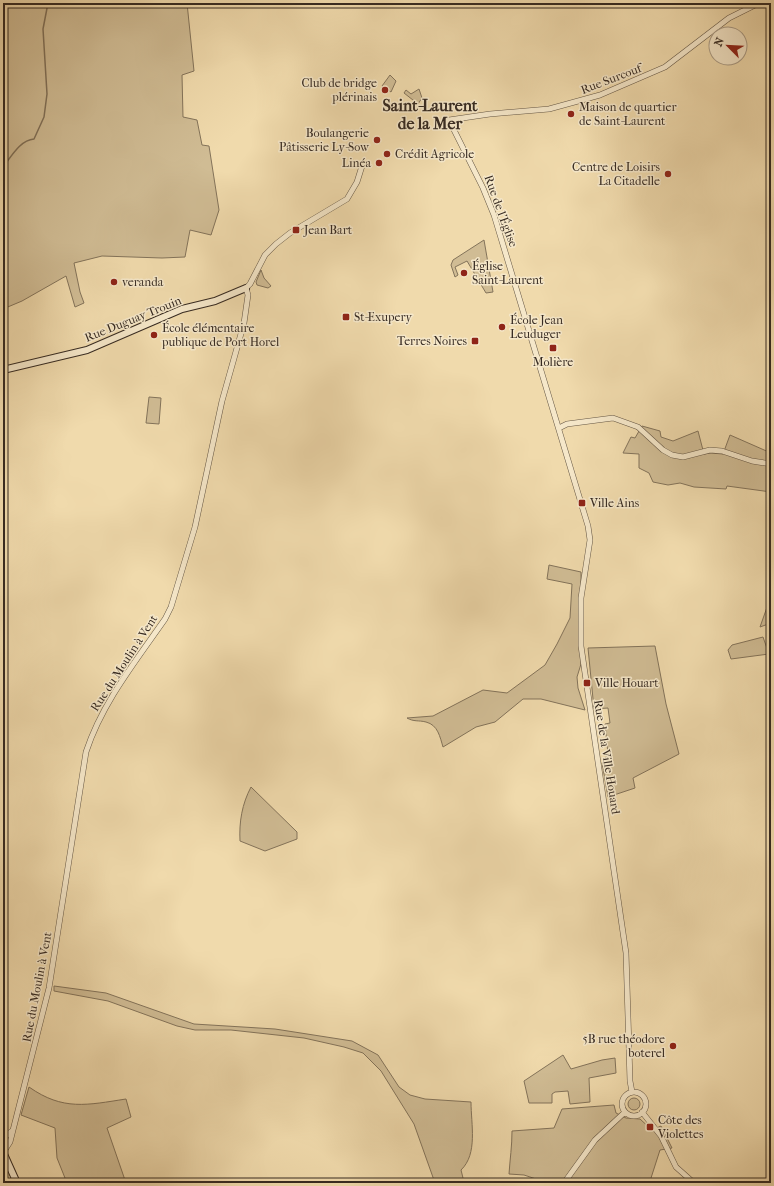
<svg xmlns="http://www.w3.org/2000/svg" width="774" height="1186" font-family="'IM FELL French Canon',serif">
  <rect width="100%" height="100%" fill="#f0daac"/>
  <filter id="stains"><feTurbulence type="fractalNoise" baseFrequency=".005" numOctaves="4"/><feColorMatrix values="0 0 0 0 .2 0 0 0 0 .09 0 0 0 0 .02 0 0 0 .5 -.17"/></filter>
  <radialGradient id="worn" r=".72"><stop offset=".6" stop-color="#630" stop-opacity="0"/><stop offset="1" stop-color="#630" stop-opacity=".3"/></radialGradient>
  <path fill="#d0bc94" stroke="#83735a" d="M 3,3 L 187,3 L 194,71 L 182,75 L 183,117 L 197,120 L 202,145 L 209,146 L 219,210 L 211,235 L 190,230 L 185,257 L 162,258 L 102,256 L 74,263 L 80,292 L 84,303 L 75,307 L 66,276 L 22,301 L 3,309 Z
    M 390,75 L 396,81 L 391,92 L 382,86 Z
    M 419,89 L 422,98 L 418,104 L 404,93 L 406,90 L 411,94 Z
    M 484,240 L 493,292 L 486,293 L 467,261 L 455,267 L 458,275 L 455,277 L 451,265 L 453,260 Z
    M 261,270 L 264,278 L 271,286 L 268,288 L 257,285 L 256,282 Z
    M 149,397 L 161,398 L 159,424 L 146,423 Z
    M 642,426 L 660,431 L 661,437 L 673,441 L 698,431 L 704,454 L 711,453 L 723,454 L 730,435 L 771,453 L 771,492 L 727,486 L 726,489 L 694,487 L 680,483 L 668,485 L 653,482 L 649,473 L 639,468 L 639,454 L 623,453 L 631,437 L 635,438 Z
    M 549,565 L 581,572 L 581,664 L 577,677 L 578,688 L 585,710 L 541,699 L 523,699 L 495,722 L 476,727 L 443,747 C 440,737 438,725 426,722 C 418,720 414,722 407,718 L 433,716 L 483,690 L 507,693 L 545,665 L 557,644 L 570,618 L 572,584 L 547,579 Z
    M 771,596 L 771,623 L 760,627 Z
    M 763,637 L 769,654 L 731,659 L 728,650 L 732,645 Z
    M 655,646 L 666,704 L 679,754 L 633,778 L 635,788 L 608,797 L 602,763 L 608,754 L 605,724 L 610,723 L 608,708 L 594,709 L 588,648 Z
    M 251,787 L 297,832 L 297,839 L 265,851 L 240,841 C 239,822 242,804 251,787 Z
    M 54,986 L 106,993 L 194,1024 L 275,1029 L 352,1041 L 378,1055 L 399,1087 L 410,1095 L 425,1099 L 471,1102 C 471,1124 478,1154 461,1170 L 464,1182 L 497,1180 L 508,1183 L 435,1183 L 414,1124 L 381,1071 L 363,1053 L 344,1047 L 304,1038 L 231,1030 L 195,1030 L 177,1026 L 108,1001 L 54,991 Z
    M 563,1055 L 571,1069 L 602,1060 L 615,1058 L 616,1073 L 589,1078 L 590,1102 L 570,1104 L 568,1091 L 555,1092 L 552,1094 L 552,1103 L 529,1103 L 524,1081 Z
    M 29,1087 C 63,1111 87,1105 126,1099 L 131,1117 L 107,1128 L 126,1183 L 67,1183 L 57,1158 L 55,1128 L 21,1115 Z
    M628 1104a6 6 0 1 1 12 0a6 6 0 1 1-12 0Z
    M 614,1105 L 616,1113 L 626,1118 L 640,1119 L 652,1130 L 661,1126 L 672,1148 L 660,1150 L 651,1178 L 646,1183 L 548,1183 L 524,1175 L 509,1174 C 510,1159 512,1146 512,1131 L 554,1128 L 562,1109 Z"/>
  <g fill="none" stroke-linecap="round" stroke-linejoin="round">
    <path stroke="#807058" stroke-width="1.5" d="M 3,167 C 11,157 20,140 34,139 L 44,117 L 47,94 L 43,29 L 48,3"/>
    <g stroke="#645644" stroke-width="6">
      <path id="tertiary" d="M 559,428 L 567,424 L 613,418 L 638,427 L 663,450 L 672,455 L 683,457 L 710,450 L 722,451 L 752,461 L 771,464
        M 632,1092 L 630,1081 L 626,953 L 581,646 L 581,598 L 590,540 L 588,526 L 494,215 L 483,188 L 449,120 L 490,114 L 549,109 L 600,95 L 665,67 L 729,18 L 759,3
        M622 1104a12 12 0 1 1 24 0a12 12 0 1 1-24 0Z
        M 642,1112 L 661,1136 L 676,1167 L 694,1183
        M 3,1138 L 12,1131
        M 3,1153 L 10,1142 L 49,988 L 86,752 C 102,703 135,662 165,619 L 171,607 L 195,527 L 222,401 L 244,323 L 248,295 L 246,288 L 250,284 L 265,255 L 276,244 L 290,233 L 347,199 L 357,182 L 362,166
        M 564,1183 L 595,1140 L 625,1112"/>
    </g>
    <g stroke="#362a21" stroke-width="8">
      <path id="secondary" d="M 3,370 L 87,350 L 182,309 L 215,301 L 246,288
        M 3,1152 L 17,1183"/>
    </g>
    <use href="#tertiary" stroke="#f5e7c9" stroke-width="5"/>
    <use href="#secondary" stroke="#f5e7c9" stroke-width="6"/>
  </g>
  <g fill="#8f2418" stroke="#f5e7c9" stroke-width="1.5">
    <circle cx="385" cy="90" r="4"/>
    <circle cx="571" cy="114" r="4"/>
    <circle cx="377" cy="140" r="4"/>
    <circle cx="387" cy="154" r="4"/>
    <circle cx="379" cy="163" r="4"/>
    <circle cx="668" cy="174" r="4"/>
    <rect x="292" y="226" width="8" height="8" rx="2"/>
    <circle cx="464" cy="273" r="4"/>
    <circle cx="114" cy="282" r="4"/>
    <rect x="342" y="313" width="8" height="8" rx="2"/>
    <circle cx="502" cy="327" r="4"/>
    <circle cx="154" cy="335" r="4"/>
    <rect x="471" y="337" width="8" height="8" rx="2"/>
    <rect x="549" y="344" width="8" height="8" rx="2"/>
    <rect x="578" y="499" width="8" height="8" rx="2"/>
    <rect x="583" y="679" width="8" height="8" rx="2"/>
    <circle cx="673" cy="1046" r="4"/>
    <rect x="646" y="1123" width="8" height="8" rx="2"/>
  </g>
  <g text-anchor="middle" stroke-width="3" stroke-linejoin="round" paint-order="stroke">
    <g font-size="12" fill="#362a21" stroke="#f5e7c9">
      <text transform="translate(611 79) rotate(-21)" y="4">Rue Surcouf</text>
      <text transform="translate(501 211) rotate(70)" y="4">Rue de l'Église</text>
      <text transform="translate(133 319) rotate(-22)" y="4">Rue Duguay Trouin</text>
      <text transform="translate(124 663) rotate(-57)" y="4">Rue du Moulin à Vent</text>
      <text transform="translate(607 757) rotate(81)" y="4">Rue de la Ville Houard</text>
      <text transform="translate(37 987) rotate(-79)" y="4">Rue du Moulin à Vent</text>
    </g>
    <g font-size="12" fill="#362a21" stroke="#f5e7c9" text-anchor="start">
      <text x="377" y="87" text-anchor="end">Club de bridge<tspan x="377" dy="14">plérinais</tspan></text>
      <text x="579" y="111">Maison de quartier<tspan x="579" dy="14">de Saint-Laurent</tspan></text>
      <text x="369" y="137" text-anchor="end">Boulangerie<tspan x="369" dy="14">Pâtisserie Ly-Sow</tspan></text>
      <text x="395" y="158">Crédit Agricole</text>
      <text x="371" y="167" text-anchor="end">Linéa</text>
      <text x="660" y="171" text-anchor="end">Centre de Loisirs<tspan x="660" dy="14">La Citadelle</tspan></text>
      <text x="304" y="234">Jean Bart</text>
      <text x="472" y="270">Église<tspan x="472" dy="14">Saint-Laurent</tspan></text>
      <text x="122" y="286">veranda</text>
      <text x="354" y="321">St-Exupery</text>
      <text x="510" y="324">École Jean<tspan x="510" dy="14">Leuduger</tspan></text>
      <text x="162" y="332">École élémentaire<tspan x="162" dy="14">publique de Port Horel</tspan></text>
      <text x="467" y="345" text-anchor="end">Terres Noires</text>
      <text x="553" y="366" text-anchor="middle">Molière</text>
      <text x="590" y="507">Ville Ains</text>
      <text x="595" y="687">Ville Houart</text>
      <text x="665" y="1043" text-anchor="end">5B rue théodore<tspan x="665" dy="14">boterel</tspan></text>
      <text x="658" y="1124">Côte des<tspan x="658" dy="14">Violettes</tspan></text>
    </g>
    <g font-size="16" font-weight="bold" fill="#362a21" stroke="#f5e7c9">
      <text x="430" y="111">Saint-Laurent<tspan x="430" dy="18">de la Mer</tspan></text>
    </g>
  </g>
  <rect width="774" height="1186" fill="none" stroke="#f0daac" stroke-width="16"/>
  <rect x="4" y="4" width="766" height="1178" fill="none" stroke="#362a21" stroke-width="2"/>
  <rect x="8" y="8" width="758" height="1170" fill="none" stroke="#362a21"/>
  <g transform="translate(728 46) rotate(294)"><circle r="19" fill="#f5e7c9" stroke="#a99b86"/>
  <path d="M0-3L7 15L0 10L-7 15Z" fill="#8f2418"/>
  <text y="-6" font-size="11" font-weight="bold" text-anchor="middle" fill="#362a21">N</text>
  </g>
  <rect width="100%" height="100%" filter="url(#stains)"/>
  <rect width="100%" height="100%" fill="url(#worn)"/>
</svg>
